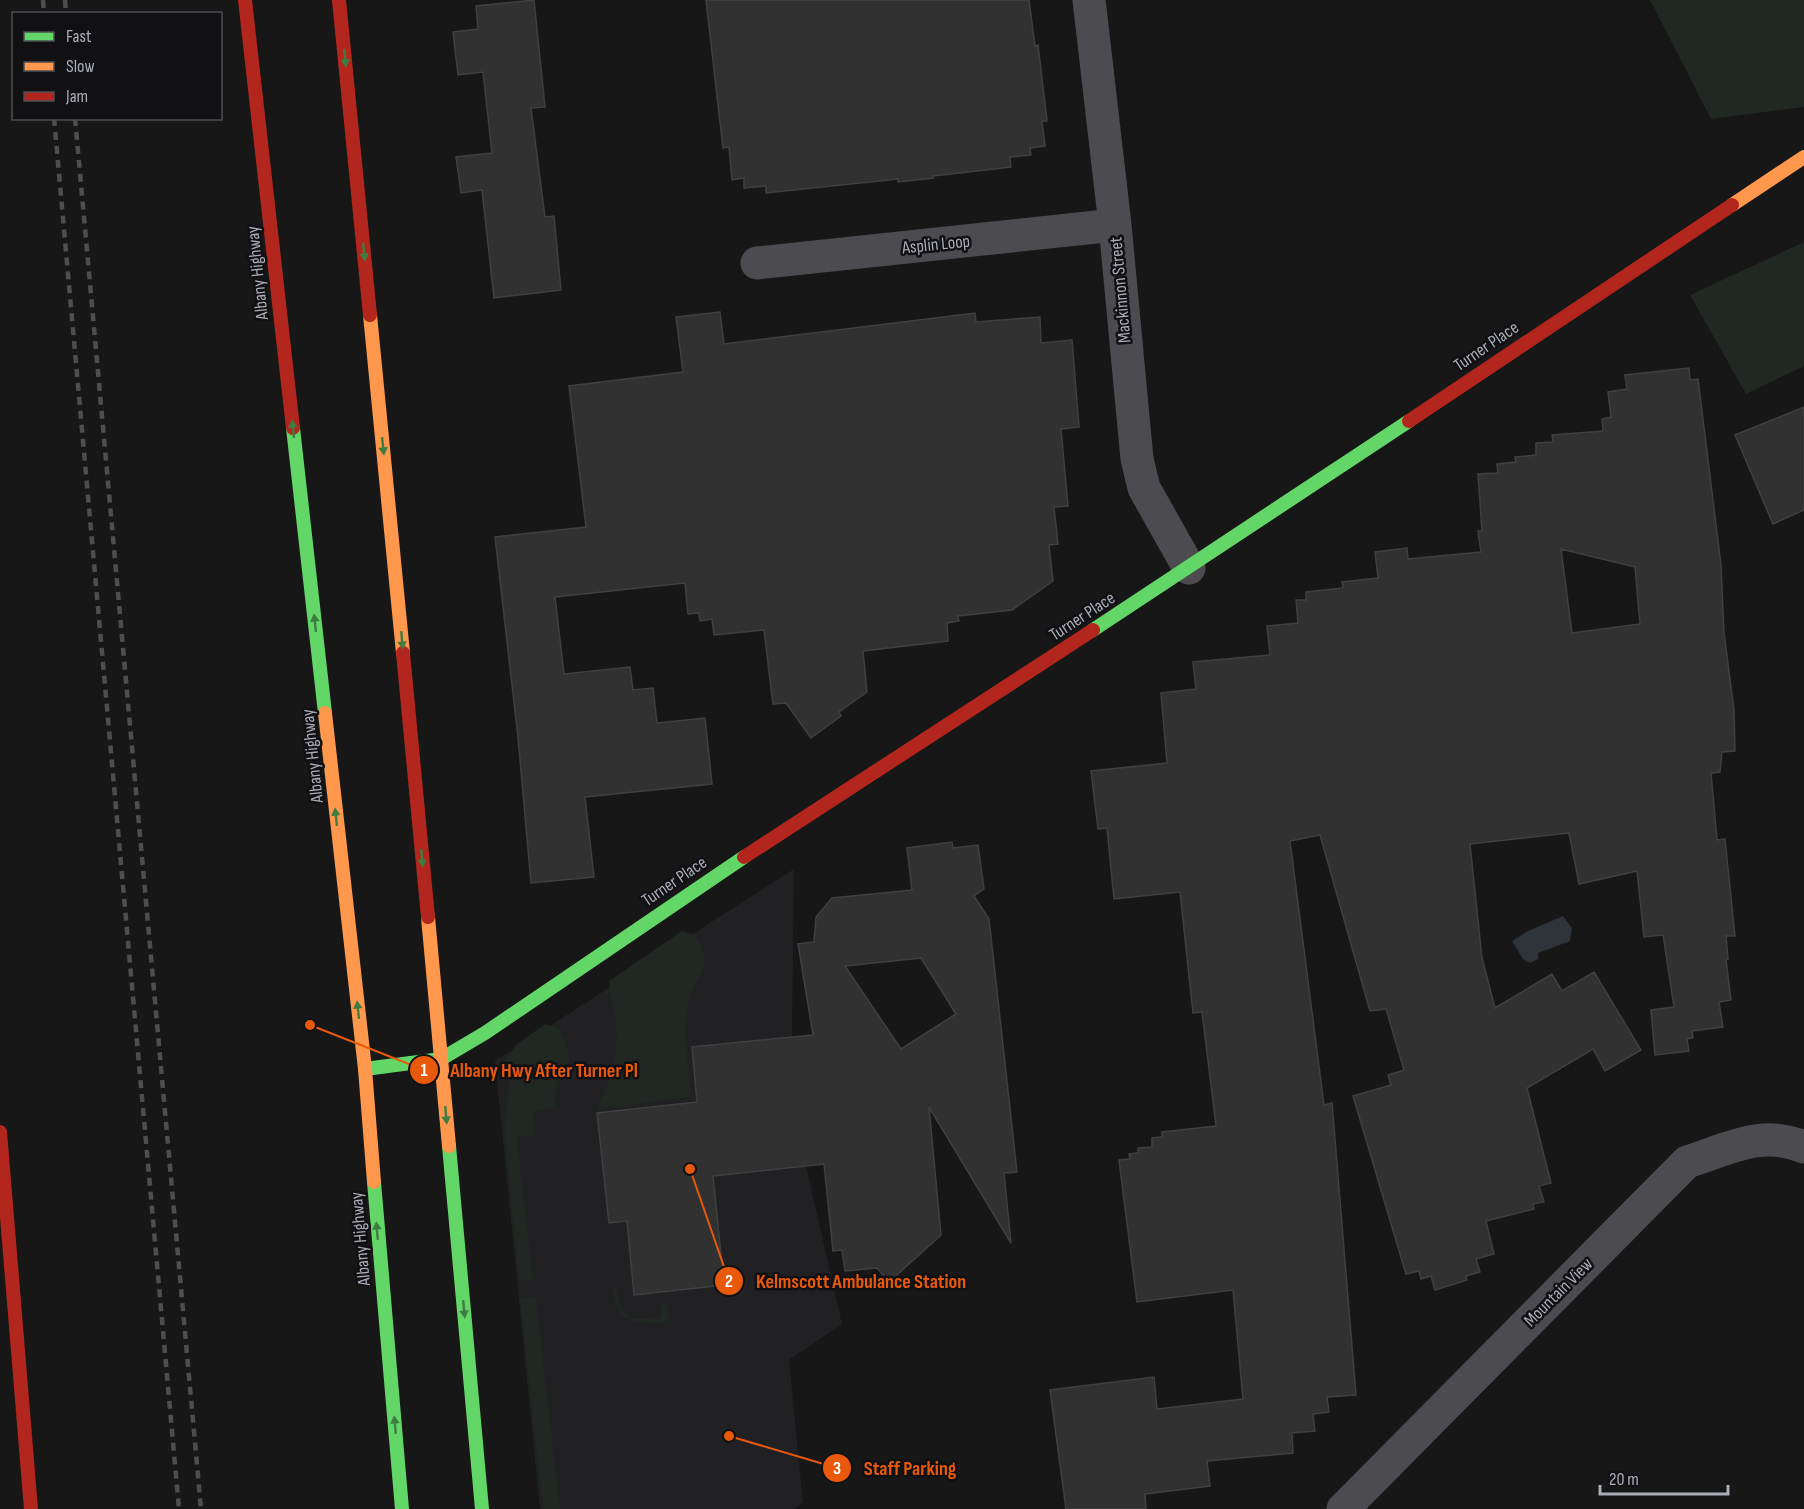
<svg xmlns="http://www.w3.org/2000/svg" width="1804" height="1509" font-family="'Sofia Sans Condensed',sans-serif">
  <rect width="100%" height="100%" fill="#171717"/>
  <path fill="#212123" d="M 794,869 L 792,1037 L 806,1166 L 842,1324 L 789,1360 L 803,1502 L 794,1509 L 540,1509 L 495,1061 Z"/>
  <path fill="#212722" d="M 1650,0 L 1804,0 L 1804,107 L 1711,119 Z
    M 1804,242 L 1804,366 L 1746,394 L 1690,295 Z
    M 682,931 L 696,935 C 701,945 706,955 704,966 C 701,977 692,988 689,1000 C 682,1030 689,1066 691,1097 L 597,1109 C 609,1083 619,1056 616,1027 C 615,1011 609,997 609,981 Z
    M 545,1024 L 558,1027 L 565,1040 L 570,1059 L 557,1082 L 554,1107 L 534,1112 L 535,1135 L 517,1138 L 533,1280 L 519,1280 L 504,1128 L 509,1086 L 504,1062 L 516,1045 Z
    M 613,1288 L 616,1288 L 621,1308 L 633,1319 L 661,1318 L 661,1303 L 667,1302 L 669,1318 L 663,1323 C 632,1324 615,1322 613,1288 Z
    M 536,1297 L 560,1509 L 543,1509 L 520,1298 Z"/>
  <path fill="#2f343b" d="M 1563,916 L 1572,928 L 1570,941 L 1538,953 L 1538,959 L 1530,963 L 1523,959 L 1512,941 L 1528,931 Z"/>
  <path fill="#313132" stroke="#404043" stroke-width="1.5" fill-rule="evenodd" d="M 534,0 L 545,107 L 531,108 L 545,217 L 554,216 L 561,290 L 494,298 L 482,190 L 461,193 L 456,157 L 492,153 L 483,72 L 458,75 L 453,32 L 478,29 L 476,6 Z
    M 706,0 L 1029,0 L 1035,46 L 1038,45 L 1047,121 L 1042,121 L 1045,146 L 1030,148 L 1031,155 L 1010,157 L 1011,167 L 933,176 L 933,178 L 898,182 L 898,179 L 766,193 L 766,186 L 744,188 L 744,178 L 732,180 L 729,147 L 723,148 Z
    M 720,312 L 724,344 L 975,313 L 976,322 L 1040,317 L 1041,343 L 1072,340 L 1079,427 L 1061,429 L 1068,506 L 1054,507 L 1058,544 L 1049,545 L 1053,581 L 1012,610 L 958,616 L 959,621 L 947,623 L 948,641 L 863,651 L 867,692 L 839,712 L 841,716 L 811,738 L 786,703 L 773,704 L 764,630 L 714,635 L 712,619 L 700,621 L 699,613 L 688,614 L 685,583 L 555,597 L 564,674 L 630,667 L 633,690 L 653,688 L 657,723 L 705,718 L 712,784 L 585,797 L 594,877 L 531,883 L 518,737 L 495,537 L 586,527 L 569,386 L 683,372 L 676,317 Z
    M 1689,368 L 1690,380 L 1698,379 L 1721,565 L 1724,633 L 1734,710 L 1735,751 L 1722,752 L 1720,772 L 1711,773 L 1717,840 L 1725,839 L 1735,936 L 1726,936 L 1728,959 L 1726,960 L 1731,1000 L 1719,1002 L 1723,1027 L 1692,1031 L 1693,1038 L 1687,1039 L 1689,1051 L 1655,1055 L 1651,1010 L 1674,1007 L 1663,935 L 1644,937 L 1637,871 L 1579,884 L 1569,833 L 1470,844 L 1482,958 L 1495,1008 L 1552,974 L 1562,991 L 1594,972 L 1641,1050 L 1605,1071 L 1593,1049 L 1527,1088 L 1551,1183 L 1539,1186 L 1544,1202 L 1533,1204 L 1534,1209 L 1486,1221 L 1494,1254 L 1476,1259 L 1480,1272 L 1466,1276 L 1467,1280 L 1435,1290 L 1431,1276 L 1421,1279 L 1419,1271 L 1406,1274 L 1353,1096 L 1391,1085 L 1388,1075 L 1404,1070 L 1386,1009 L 1370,1011 L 1320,835 L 1290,841 L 1324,1105 L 1332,1103 L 1356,1395 L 1327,1397 L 1329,1412 L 1313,1414 L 1315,1431 L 1292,1433 L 1293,1453 L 1207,1461 L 1210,1486 L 1145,1494 L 1146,1509 L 1066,1509 L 1050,1390 L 1154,1377 L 1157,1409 L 1243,1399 L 1233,1290 L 1137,1302 L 1119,1160 L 1130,1159 L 1129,1154 L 1138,1153 L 1138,1148 L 1152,1147 L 1152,1138 L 1162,1137 L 1162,1132 L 1216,1126 L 1202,1012 L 1193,1013 L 1180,892 L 1114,899 L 1107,828 L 1098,829 L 1091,771 L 1167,763 L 1161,693 L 1196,689 L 1193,662 L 1270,655 L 1267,626 L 1298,623 L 1296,600 L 1306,600 L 1306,592 L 1343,588 L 1342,582 L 1378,578 L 1375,552 L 1407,548 L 1408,559 L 1481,552 L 1478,531 L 1482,531 L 1478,474 L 1498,473 L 1497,464 L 1516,462 L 1515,457 L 1536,455 L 1536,443 L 1553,442 L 1552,435 L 1603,431 L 1602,419 L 1611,417 L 1608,392 L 1627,389 L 1625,375 ZM 1561,549 L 1635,567 L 1640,624 L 1572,633 Z
    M 1804,407 L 1804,510 L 1773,524 L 1735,435 Z
    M 952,842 L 953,848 L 978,845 L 984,889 L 974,896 L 989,919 L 1017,1172 L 1004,1173 L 1011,1243 L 929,1107 L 941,1235 L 889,1282 L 877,1268 L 845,1271 L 842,1250 L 833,1251 L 824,1164 L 713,1176 L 724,1285 L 634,1295 L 627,1221 L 609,1223 L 597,1113 L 697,1102 L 692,1047 L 813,1035 L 798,944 L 814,942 L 816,917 L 832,898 L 912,890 L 907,848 ZM 921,958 L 956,1014 L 901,1049 L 845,966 Z"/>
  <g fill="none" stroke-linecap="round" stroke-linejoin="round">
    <path stroke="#4c4c50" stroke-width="33" d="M 1089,0 L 1115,225 L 1137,459 L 1144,488 L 1189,568
      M 757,263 L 1115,225
      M 1343,1509 L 1687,1162 C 1728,1149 1762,1129 1804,1147"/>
    <path stroke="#63d668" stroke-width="14" d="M 293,428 L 325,713
      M 1093,630 L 1409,421
      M 365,1069 L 441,1059 L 485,1033 L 744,857
      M 449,1146 L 482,1509
      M 374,1182 L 402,1509"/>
    <path stroke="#ff974d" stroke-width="14" d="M 1732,205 L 1804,157
      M 370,315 L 403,653
      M 325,713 L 365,1069 L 374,1182
      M 428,917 L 449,1146"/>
    <path stroke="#b3261e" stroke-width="14" d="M 245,0 L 293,428
      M 339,0 L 370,315
      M 1409,421 L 1732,205
      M 403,653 L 428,917
      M 744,857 L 1093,630
      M 0,1132 L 31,1509"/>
    <path stroke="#4d4e50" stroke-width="4.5" stroke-dasharray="8 6" stroke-linecap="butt" d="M 43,0 L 44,14
      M 65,0 L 66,14
      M 54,118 L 179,1509
      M 75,118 L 201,1509"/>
  </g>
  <defs><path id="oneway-solid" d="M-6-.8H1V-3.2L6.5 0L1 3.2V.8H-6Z" transform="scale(1.5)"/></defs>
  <g fill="#3e7d42">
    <use href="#oneway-solid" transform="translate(345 58) rotate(84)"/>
    <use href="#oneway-solid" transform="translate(364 252) rotate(84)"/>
    <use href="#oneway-solid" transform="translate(293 429) rotate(-96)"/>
    <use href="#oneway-solid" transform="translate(383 446) rotate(84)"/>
    <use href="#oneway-solid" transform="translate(315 623) rotate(-96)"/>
    <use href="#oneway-solid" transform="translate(402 640) rotate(85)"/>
    <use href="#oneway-solid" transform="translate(336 817) rotate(-96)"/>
    <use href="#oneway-solid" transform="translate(422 858) rotate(85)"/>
    <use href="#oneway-solid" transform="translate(358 1010) rotate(-96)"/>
    <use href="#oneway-solid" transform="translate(446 1115) rotate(85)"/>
    <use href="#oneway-solid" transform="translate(377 1231) rotate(-95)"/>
    <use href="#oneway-solid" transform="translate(464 1309) rotate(85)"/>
    <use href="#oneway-solid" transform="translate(395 1425) rotate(-95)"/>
  </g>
  <g text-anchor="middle" stroke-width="5" stroke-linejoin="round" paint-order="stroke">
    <g font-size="18" fill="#aaacb6" stroke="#111113">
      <text transform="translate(936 244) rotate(-6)" y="6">Asplin Loop</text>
      <text transform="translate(257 273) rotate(-96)" y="6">Albany Highway</text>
      <text transform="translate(1120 290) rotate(-95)" y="6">Mackinnon Street</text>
      <text transform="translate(1486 346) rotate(-34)" y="6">Turner Place</text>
      <text transform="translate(1082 616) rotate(-33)" y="6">Turner Place</text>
      <text transform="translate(312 756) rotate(-96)" y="6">Albany Highway</text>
      <text transform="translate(674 881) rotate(-34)" y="6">Turner Place</text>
      <text transform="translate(360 1239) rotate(-95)" y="6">Albany Highway</text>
      <text transform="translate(1558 1292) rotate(-45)" y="6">Mountain View</text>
    </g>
  </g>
  <path fill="none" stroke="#e8590c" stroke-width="2" d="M310 1025L424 1070M690 1169L729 1281M729 1436L837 1468"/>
  <g fill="#e8590c" stroke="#111113" stroke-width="2">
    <circle cx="310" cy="1025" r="6"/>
    <circle cx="690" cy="1169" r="6"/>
    <circle cx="729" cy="1436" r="6"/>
    <circle cx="424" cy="1070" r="15"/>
    <circle cx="729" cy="1281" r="15"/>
    <circle cx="837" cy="1468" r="15"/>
  </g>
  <g font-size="18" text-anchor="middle" font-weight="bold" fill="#fff">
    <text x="424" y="1076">1</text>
    <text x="729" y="1287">2</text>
    <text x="837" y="1474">3</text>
  </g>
  <g font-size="20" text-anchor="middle" font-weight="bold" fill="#e8590c" stroke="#111113" stroke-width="5" stroke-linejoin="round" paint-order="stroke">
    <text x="544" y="1077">Albany Hwy After Turner Pl</text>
    <text x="861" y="1288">Kelmscott Ambulance Station</text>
    <text x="910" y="1475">Staff Parking</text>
  </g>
  <rect x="12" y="12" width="210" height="108" fill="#111113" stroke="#4e4f54" stroke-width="1.5"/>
  <rect x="24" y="32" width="30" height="9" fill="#63d668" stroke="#4e4f54" stroke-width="1.5"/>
  <text x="66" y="42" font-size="18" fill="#aaacb6">Fast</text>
  <rect x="24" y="62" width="30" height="9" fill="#ff974d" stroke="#4e4f54" stroke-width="1.5"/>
  <text x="66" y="72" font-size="18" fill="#aaacb6">Slow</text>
  <rect x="24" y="92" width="30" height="9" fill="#b3261e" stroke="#4e4f54" stroke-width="1.5"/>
  <text x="66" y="102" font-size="18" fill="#aaacb6">Jam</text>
  <path d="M1600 1485v9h128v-9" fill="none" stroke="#aaacb6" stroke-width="3"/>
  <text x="1609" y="1485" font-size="18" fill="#aaacb6" stroke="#111113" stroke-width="4.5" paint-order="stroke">20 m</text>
</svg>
